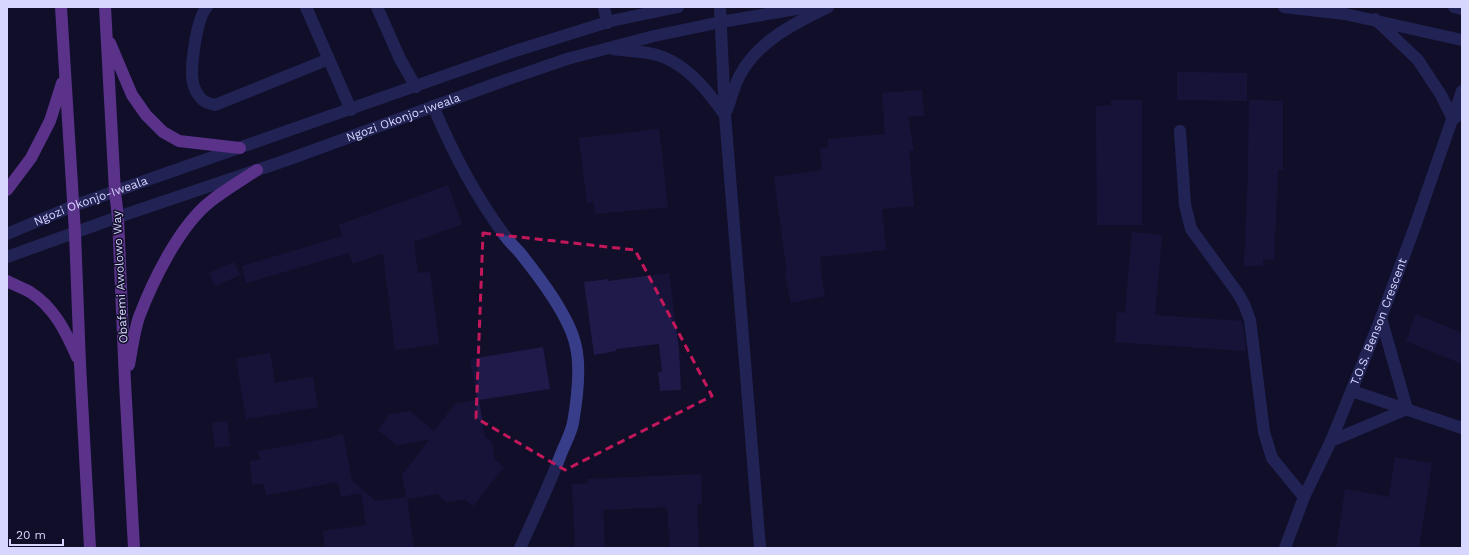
<svg xmlns="http://www.w3.org/2000/svg" width="1469" height="555" font-family="'Work Sans',sans-serif">
  <rect width="100%" height="100%" fill="#110f29"/>
  <path fill="#1f1a4a" d="M 1177,72 L 1247,73 L 1247,101 L 1177,100 Z
    M 922,90 L 924,116 L 908,117 L 914,150 L 909,151 L 914,206 L 882,209 L 886,250 L 820,257 L 822,267 L 820,267 L 825,296 L 791,303 L 785,275 L 787,274 L 774,177 L 822,170 L 820,148 L 828,147 L 828,139 L 885,134 L 882,93 Z
    M 1111,100 L 1142,100 L 1142,225 L 1097,225 L 1096,106 L 1111,106 Z
    M 1249,100 L 1283,101 L 1283,170 L 1278,170 L 1274,260 L 1263,259 L 1263,266 L 1244,266 L 1248,173 Z
    M 659,129 L 668,207 L 595,214 L 594,202 L 587,203 L 579,138 Z
    M 448,185 L 462,224 L 414,242 L 418,273 L 430,272 L 439,344 L 395,350 L 383,253 L 353,264 L 349,253 L 246,283 L 242,266 L 343,236 L 339,225 Z
    M 1132,232 L 1162,235 L 1155,315 L 1242,321 L 1246,345 L 1245,351 L 1115,342 L 1117,312 L 1125,313 Z
    M 234,262 L 240,275 L 215,286 L 209,273 Z
    M 669,273 L 679,350 L 681,390 L 660,391 L 658,372 L 662,372 L 659,344 L 616,349 L 616,351 L 594,355 L 584,282 L 608,279 L 608,281 Z
    M 1416,314 L 1462,333 L 1462,364 L 1406,341 Z
    M 543,347 L 550,389 L 479,400 L 485,437 L 492,442 L 495,460 L 504,467 L 473,506 L 464,499 L 447,502 L 437,494 L 407,499 L 414,548 L 325,548 L 323,531 L 366,525 L 361,493 L 341,497 L 338,482 L 266,495 L 264,484 L 252,485 L 250,461 L 260,460 L 258,451 L 330,438 L 330,437 L 343,434 L 352,481 L 376,501 L 406,497 L 402,475 L 430,439 L 397,445 L 378,430 L 390,414 L 410,411 L 434,431 L 455,404 L 477,400 L 470,359 Z
    M 270,353 L 275,383 L 313,377 L 318,407 L 246,419 L 236,359 Z
    M 227,421 L 230,446 L 215,448 L 212,423 Z
    M 1395,457 L 1432,463 L 1419,548 L 1336,548 L 1345,489 L 1389,497 Z
    M 701,474 L 702,504 L 697,504 L 699,548 L 670,548 L 667,507 L 603,510 L 605,548 L 575,548 L 572,484 L 588,483 L 588,479 Z"/>
  <g fill="none" stroke-linecap="round" stroke-linejoin="round">
    <g stroke="#383d89" stroke-width="12">
      <path d="M 207,7 C 197,17 192,59 192,73 C 192,81 194,90 199,96 C 203,102 208,103 215,105 L 329,59"/>
      <path d="M 306,7 L 351,110"/>
      <path d="M 377,7 L 400,59 L 416,87"/>
      <path d="M 604,7 L 607,23"/>
      <path d="M 720,7 L 725,115 L 760,548"/>
      <path d="M 1284,7 L 1345,14 L 1462,40"/>
      <path d="M 1454,7 L 1462,9"/>
      <path d="M 1375,19 L 1418,60 L 1441,95 L 1453,119 L 1456,117"/>
      <path d="M 613,49 C 626,51 640,51 653,54 C 685,61 707,90 725,115"/>
      <path d="M 433,106 C 452,151 474,194 503,233 C 508,241 515,247 521,254 C 540,278 570,317 576,347 C 581,370 577,400 573,423 C 571,433 565,444 561,454 C 549,486 534,517 520,548"/>
      <path d="M 727,110 C 731,99 734,86 740,75 C 758,41 795,23 828,7"/>
      <path d="M 1180,131 L 1185,205 L 1191,229 L 1237,292 L 1244,304 L 1250,320 L 1264,432 L 1272,458 L 1304,497"/>
      <path id="s1" d="M 7,234 L 73,206 L 515,51 L 611,21 L 678,7"/>
      <path id="s2" d="M 7,257 L 118,217 L 284,161 L 503,81 L 567,59 L 654,36 L 721,22 L 808,7"/>
      <path d="M 1352,391 L 1462,428"/>
      <path d="M 1331,441 L 1407,409 L 1381,318"/>
      <path id="s3" d="M 1285,548 L 1304,497 L 1331,441 L 1381,318 L 1414,229 L 1462,91"/>
    </g>
    <path stroke="#b35dff" stroke-width="12" d="M 61,7 L 75,233 L 80,364 L 90,548
      M 105,7 L 115,192 L 118,217 L 125,382 L 134,548
      M 110,43 L 132,95 L 146,115 L 163,132 L 179,141 L 240,148
      M 7,190 L 31,158 L 50,121 L 62,83
      M 7,281 C 14,285 23,288 30,292 C 54,307 66,332 77,357
      M 129,365 C 132,349 134,332 139,317 C 153,280 180,225 211,201 C 225,190 242,180 257,170"/>
  </g>
  <path d="M0 0H1469V555H0ZM 483,233 L 635,250 L 712,396 L 565,470 L 476,418 Z" fill="#110f29" fill-opacity=".55" fill-rule="evenodd"/>
  <path fill="none" stroke="#c2185b" stroke-width="3" stroke-dasharray="8 5" stroke-linejoin="round" d="M 483,233 L 635,250 L 712,396 L 565,470 L 476,418 Z"/>
  <g text-anchor="middle" stroke-width="3" stroke-linejoin="round" paint-order="stroke">
    <g font-size="12" fill="#d7d6ff" stroke="#110f29">
      <text dy="4" stroke="none"><textPath href="#s2" startOffset="420">Ngozi Okonjo-Iweala</textPath></text>
      <text dy="4" stroke="none"><textPath href="#s1" startOffset="90">Ngozi Okonjo-Iweala</textPath></text>
      <text transform="translate(120 277) rotate(-93)" y="4">Obafemi Awolowo Way</text>
      <text dy="4" stroke="none"><textPath href="#s3" startOffset="245">T.O.S. Benson Crescent</textPath></text>
    </g>
  </g>
  <rect width="1469" height="555" fill="none" stroke="#d7d6ff" stroke-width="16"/>
  <path d="M10 539v6h53v-6" fill="none" stroke="#d7d6ff" stroke-width="2"/>
  <text x="16" y="539" font-size="12" fill="#d7d6ff" stroke="#110f29" stroke-width="3" paint-order="stroke">20 m</text>
</svg>
